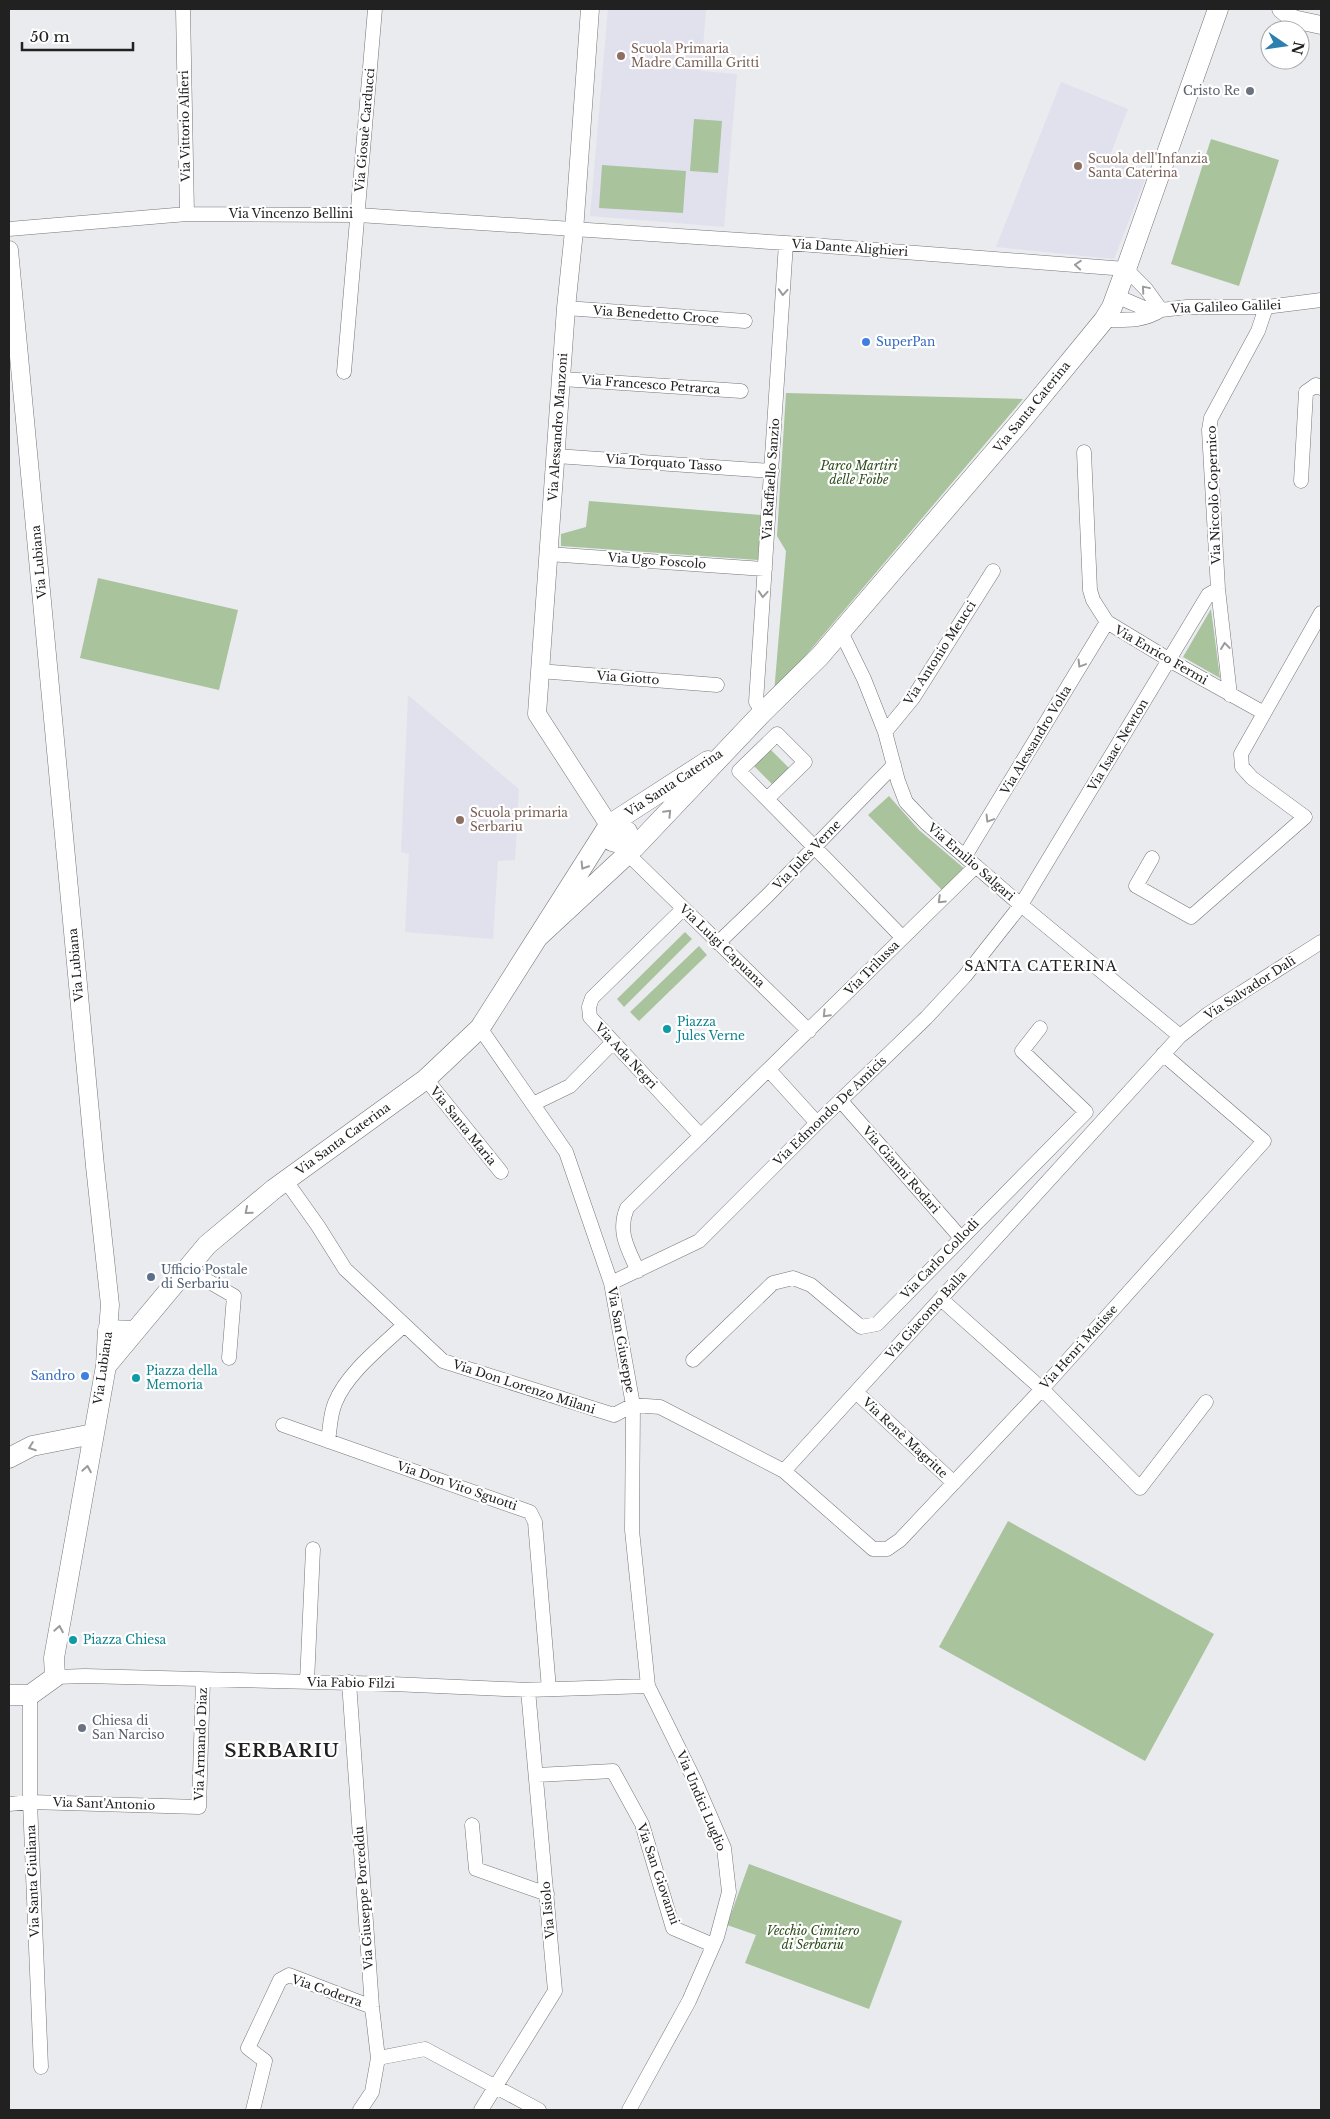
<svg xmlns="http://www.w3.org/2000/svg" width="1330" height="2119" font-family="'Libre Baskerville',serif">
  <rect width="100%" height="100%" fill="#eaebef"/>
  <path fill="#e0e1ed" d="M 608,9 L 706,9 L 701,71 L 737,74 L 724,227 L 590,216 Z
    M 1061,82 L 1128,109 L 1109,158 L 1147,174 L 1114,259 L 996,247 Z
    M 408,695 L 519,789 L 515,860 L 498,861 L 493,939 L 405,932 L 409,854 L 401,852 Z"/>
  <path fill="#a9c39d" d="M 694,119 L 722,121 L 718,173 L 690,171 Z
    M 1211,139 L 1279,160 L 1239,286 L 1171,264 Z
    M 602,165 L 686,171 L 683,213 L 599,208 Z
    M 786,393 L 1023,399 L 774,693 L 786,551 L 777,536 Z
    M 589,501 L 761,515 L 758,560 L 561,546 L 561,534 L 586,527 Z
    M 98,578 L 238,610 L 219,690 L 80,658 Z
    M 1211,609 L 1220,678 L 1183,657 Z
    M 769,748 L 791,770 L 774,786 L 752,764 Z
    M 889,796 L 919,830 L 966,870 L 942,890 L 868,815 Z
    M 685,932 L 692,939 L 624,1007 L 617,999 Z
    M 699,946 L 707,955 L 639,1021 L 630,1012 Z
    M 1008,1521 L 1214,1634 L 1145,1761 L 939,1647 Z
    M 749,1864 L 902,1921 L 869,2009 L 745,1963 L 756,1935 L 727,1925 Z"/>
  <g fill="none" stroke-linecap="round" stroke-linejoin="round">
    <g stroke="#757679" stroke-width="15">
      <path id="minor" d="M 183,9 L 187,214
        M 9,229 L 187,214 L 358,215 L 786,243 L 1126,269 L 1146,289 L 1161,310
        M 1116,296 L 1144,308 L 1161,310 L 1187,307 L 1266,307 L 1321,300
        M 566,308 L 745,321
        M 1104,320 C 1124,320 1143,322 1161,310
        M 344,372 L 375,9
        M 562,379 L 741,391
        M 1084,452 L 1090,590 L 1093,600 L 1107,622 L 1178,665 L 1264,713
        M 556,456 L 772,471
        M 1301,481 L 1306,392 L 1316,385 L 1321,388
        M 548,554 L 765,569
        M 841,632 L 864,679 L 885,732 L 898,781 L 906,802 L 926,823 L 1015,900 L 1180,1036
        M 539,671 L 717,685
        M 1230,695 L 1218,589 L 1209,430 L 1211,418 L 1258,331 L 1266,307
        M 763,712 L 756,702 L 786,243
        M 885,732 L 913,698 L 993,571
        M 767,799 L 805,762 L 777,734 L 739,771 C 794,826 848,881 902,937
        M 965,856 L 1107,622
        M 1152,858 L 1136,886 L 1191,917 L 1305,817 L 1252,778 L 1242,767 L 1241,754 L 1321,613
        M 635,861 L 809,1031
        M 683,909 L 592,998 L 589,1007 L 590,1017 L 701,1136
        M 718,943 L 768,895 L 894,765
        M 480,1028 L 566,1152 L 611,1283 L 633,1405 L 632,1530 L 648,1686 L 695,1781 L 724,1848 L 729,1892 L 717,1937 L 689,2001 L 629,2110
        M 769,1070 L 817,1123
        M 426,1079 L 501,1172
        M 841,1101 L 961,1238
        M 533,1104 L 570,1086 L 612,1043
        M 286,1181 L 318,1226 L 345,1269 L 443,1361 L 614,1415 L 633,1405 L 660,1407 L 784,1471 L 873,1549 L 887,1549 L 900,1540 L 1042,1389 L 1264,1141 L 1163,1054
        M 187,1269 L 234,1296 L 229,1358
        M 638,1271 C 628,1249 617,1232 627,1208 L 976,866
        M 611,1283 L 699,1241 L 817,1123 L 926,1018 L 965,976 L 1021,905 L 1208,595 L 1218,589
        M 941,1299 L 1042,1389 L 1140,1488 L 1206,1402
        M 693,1360 L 773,1283 L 793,1278 L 811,1285 L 861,1327 L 877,1324 L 1086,1112 L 1022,1051 L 1040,1028
        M 856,1392 L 954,1483
        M 283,1425 L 530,1512 L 535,1522 L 549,1689
        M 328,1441 C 330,1428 330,1415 335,1403 C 347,1373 381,1347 404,1325
        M 784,1471 L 1180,1036 L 1208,1014 L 1321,942
        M 55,1677 L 85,1676 L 392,1684 L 528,1690 L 648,1686
        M 307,1682 L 313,1549
        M 349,1682 L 372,2007 L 378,2058 L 372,2092 L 360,2110
        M 30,1695 L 30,1802 L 41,2067
        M 537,1775 L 613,1771 L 642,1824 L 673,1928 L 713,1945
        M 9,1804 L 30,1802 L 199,1807 L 203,1680
        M 472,1825 L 476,1869 L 547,1894
        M 378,2058 L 425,2049 L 539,2110
        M 253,2110 L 265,2061 L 248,2048 L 280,1980 L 289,1975 L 372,2007
        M 481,2110 L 555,1991 L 528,1690"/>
    </g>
    <g stroke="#757679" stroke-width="19">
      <path id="tertiary" d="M 590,9 L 574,231 L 566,308 L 537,714 L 609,825 L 612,842 L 634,848
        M 1281,9 L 1293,19 L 1321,25
        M 9,250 L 95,1166 L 110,1305 L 108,1330
        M 609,825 L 628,831 L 634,848"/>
    </g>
    <g stroke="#757679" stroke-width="21">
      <path id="secondary" d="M 538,937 L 634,848 L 763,712 L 820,656 L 1022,420 L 1104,320 L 1112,307 L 1126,269 L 1218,9
        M 106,1366 L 207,1245 L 274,1189 L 426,1079 L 480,1028 L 609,825 L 708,761
        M 9,1458 L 32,1446 L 93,1434
        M 9,1695 L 30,1695 L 55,1677 L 54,1658 L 106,1366 L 108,1330 L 135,1331"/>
    </g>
    <use href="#minor" stroke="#fff" stroke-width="14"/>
    <use href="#tertiary" stroke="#fff" stroke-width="18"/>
    <use href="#secondary" stroke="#fff" stroke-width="20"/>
  </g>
  <defs><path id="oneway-chevron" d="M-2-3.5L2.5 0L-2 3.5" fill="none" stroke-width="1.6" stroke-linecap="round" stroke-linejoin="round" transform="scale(1.25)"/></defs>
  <g stroke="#9b9b9c">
    <use href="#oneway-chevron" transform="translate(1078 265) rotate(-176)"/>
    <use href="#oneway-chevron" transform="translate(1145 289) rotate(-130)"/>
    <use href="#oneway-chevron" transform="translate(783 292) rotate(94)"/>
    <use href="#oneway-chevron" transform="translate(763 594) rotate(94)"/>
    <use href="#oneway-chevron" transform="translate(1225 646) rotate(-97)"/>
    <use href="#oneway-chevron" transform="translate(1081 664) rotate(121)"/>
    <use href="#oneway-chevron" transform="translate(668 813) rotate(-46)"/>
    <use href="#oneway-chevron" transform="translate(989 819) rotate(121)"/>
    <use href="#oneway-chevron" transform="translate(584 866) rotate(122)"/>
    <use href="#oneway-chevron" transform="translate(941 900) rotate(136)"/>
    <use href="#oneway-chevron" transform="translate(826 1014) rotate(134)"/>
    <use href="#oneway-chevron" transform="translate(248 1211) rotate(140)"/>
    <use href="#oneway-chevron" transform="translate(32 1447) rotate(160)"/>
    <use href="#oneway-chevron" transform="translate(87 1469) rotate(-80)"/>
    <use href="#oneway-chevron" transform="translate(59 1629) rotate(-80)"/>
  </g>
  <g fill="#8d6e63" stroke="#fff" stroke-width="2">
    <circle cx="621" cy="56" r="5"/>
    <circle cx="1078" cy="166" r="5"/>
    <circle cx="460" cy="820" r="5"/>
  </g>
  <g fill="#6b7280" stroke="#fff" stroke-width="2">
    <circle cx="1250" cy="91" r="5"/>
    <circle cx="82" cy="1728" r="5"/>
  </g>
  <g fill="#3f7fe0" stroke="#fff" stroke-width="2">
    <circle cx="866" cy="342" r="5"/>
    <circle cx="85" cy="1376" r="5"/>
  </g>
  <g fill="#0f9aa8" stroke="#fff" stroke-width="2">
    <circle cx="667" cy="1029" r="5"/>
    <circle cx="136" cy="1378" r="5"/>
    <circle cx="73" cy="1640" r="5"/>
  </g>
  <circle fill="#5c6f8a" stroke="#fff" stroke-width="2" cx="151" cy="1277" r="5"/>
  <g text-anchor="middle" stroke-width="4.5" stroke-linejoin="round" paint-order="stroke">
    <g font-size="12" fill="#785e54" stroke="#fff" text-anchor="start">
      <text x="631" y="53">Scuola Primaria<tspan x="631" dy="14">Madre Camilla Gritti</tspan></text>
      <text x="1088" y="163">Scuola dell'Infanzia<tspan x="1088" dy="14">Santa Caterina</tspan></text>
      <text x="470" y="817">Scuola primaria<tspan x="470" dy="14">Serbariu</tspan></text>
    </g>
    <g font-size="12" fill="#5b616d" stroke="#fff" text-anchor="end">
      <text x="1240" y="95">Cristo Re</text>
      <text x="92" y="1725" text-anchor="start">Chiesa di<tspan x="92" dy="14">San Narciso</tspan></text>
    </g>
    <g font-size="12" fill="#212122" stroke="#fff">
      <text transform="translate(185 126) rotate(-91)" y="4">Via Vittorio Alfieri</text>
      <text transform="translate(365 130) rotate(-85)" y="4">Via Giosuè Carducci</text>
      <text x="291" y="218">Via Vincenzo Bellini</text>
      <text transform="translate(850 248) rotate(4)" y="4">Via Dante Alighieri</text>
      <text transform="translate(1226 307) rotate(-2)" y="4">Via Galileo Galilei</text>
      <text transform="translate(656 315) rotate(4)" y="4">Via Benedetto Croce</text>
      <text transform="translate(651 385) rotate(4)" y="4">Via Francesco Petrarca</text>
      <text transform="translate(1032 407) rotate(-51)" y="4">Via Santa Caterina</text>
      <text transform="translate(558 427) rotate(-86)" y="4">Via Alessandro Manzoni</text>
      <text transform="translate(664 463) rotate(4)" y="4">Via Torquato Tasso</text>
      <text transform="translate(771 479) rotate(-86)" y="4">Via Raffaello Sanzio</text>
      <text transform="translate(1214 495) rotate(-92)" y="4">Via Niccolò Copernico</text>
      <text transform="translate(657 561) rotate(4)" y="4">Via Ugo Foscolo</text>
      <text transform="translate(39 562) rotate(-95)" y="4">Via Lubiana</text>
      <text transform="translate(940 653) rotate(-57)" y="4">Via Antonio Meucci</text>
      <text transform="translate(1161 655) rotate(30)" y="4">Via Enrico Fermi</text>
      <text transform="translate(628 678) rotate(4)" y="4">Via Giotto</text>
      <text transform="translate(1036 740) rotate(-59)" y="4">Via Alessandro Volta</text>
      <text transform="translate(1118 745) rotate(-59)" y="4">Via Isaac Newton</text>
      <text transform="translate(674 783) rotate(-33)" y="4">Via Santa Caterina</text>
      <text transform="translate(807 855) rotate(-46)" y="4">Via Jules Verne</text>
      <text transform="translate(971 862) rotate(41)" y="4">Via Emilio Salgari</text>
      <text transform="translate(722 946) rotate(44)" y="4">Via Luigi Capuana</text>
      <text transform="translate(76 965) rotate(-95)" y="4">Via Lubiana</text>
      <text transform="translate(872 968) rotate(-45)" y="4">Via Trilussa</text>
      <text transform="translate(1250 988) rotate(-33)" y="4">Via Salvador Dalì</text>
      <text transform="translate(626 1056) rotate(47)" y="4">Via Ada Negri</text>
      <text transform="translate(830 1111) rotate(-44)" y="4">Via Edmondo De Amicis</text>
      <text transform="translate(463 1126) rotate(51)" y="4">Via Santa Maria</text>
      <text transform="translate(343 1139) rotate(-36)" y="4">Via Santa Caterina</text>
      <text transform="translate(901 1170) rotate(49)" y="4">Via Gianni Rodari</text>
      <text transform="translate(940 1259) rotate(-46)" y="4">Via Carlo Collodi</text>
      <text transform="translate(926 1315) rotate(-48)" y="4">Via Giacomo Balla</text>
      <text transform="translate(621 1340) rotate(80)" y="4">Via San Giuseppe</text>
      <text transform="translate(1079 1347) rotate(-48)" y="4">Via Henri Matisse</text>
      <text transform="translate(103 1368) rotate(-82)" y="4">Via Lubiana</text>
      <text transform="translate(524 1387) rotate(18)" y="4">Via Don Lorenzo Milani</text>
      <text transform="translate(905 1438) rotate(43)" y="4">Via Renè Magritte</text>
      <text transform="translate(457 1486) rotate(19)" y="4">Via Don Vito Sguotti</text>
      <text transform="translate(351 1683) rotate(1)" y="4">Via Fabio Filzi</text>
      <text transform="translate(201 1744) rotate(-88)" y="4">Via Armando Diaz</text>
      <text transform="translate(701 1801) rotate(67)" y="4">Via Undici Luglio</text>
      <text transform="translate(104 1804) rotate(2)" y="4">Via Sant'Antonio</text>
      <text transform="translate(658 1874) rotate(71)" y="4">Via San Giovanni</text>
      <text transform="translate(33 1881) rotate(-92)" y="4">Via Santa Giuliana</text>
      <text transform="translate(364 1898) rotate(-94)" y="4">Via Giuseppe Porceddu</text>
      <text transform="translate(548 1910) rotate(-95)" y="4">Via Isiolo</text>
      <text transform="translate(327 1991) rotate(19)" y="4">Via Coderra</text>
    </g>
    <g font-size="12" fill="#366cbe" stroke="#fff" text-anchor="start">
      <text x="876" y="346">SuperPan</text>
      <text x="75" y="1380" text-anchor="end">Sandro</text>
    </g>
    <g font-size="12" font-style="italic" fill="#2b4b17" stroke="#fff">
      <text x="859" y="470">Parco Martiri<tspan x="859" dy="14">delle Foibe</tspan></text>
      <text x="813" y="1935">Vecchio Cimitero<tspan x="813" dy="14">di Serbariu</tspan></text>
    </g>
    <g font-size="12" fill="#0d838f" stroke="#fff" text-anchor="start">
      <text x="677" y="1026">Piazza<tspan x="677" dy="14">Jules Verne</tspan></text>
      <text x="146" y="1375">Piazza della<tspan x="146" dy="14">Memoria</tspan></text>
      <text x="83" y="1644">Piazza Chiesa</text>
    </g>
    <g font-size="12" fill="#4e5e75" stroke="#fff" text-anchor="start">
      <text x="161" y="1274">Ufficio Postale<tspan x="161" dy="14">di Serbariu</tspan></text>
    </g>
    <g font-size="14" letter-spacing="1" fill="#212122" stroke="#fff">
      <text x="1041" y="971">SANTA CATERINA</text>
    </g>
    <g font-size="18" font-weight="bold" letter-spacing="1" fill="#212122" stroke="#fff">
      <text x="282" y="1757">SERBARIU</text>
    </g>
  </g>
  <rect width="1330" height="2119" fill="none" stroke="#212122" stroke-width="20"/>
  <g transform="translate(1285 45) rotate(103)"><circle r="24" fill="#ffffff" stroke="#a6a6a7"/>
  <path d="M0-4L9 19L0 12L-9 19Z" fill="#2b80b0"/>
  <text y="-8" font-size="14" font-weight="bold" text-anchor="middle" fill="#212122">N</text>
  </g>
  <path d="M22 42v8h111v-8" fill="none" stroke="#212122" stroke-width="2.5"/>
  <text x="30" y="42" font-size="15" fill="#212122" stroke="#ffffff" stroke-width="4" paint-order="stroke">50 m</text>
</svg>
